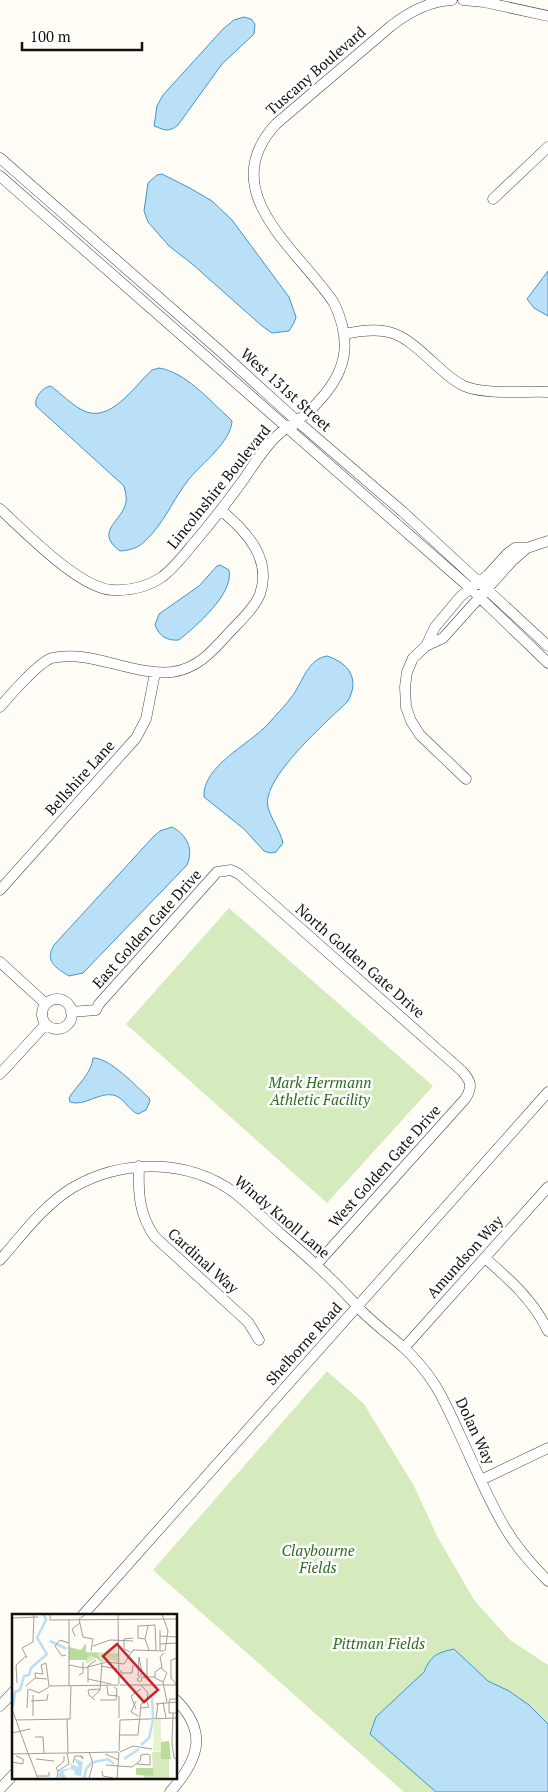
<svg xmlns="http://www.w3.org/2000/svg" width="548" height="1792" font-family="'PT Serif',serif">
  <rect width="100%" height="100%" fill="#fffdf5"/>
  <path fill="#d5ebbd" d="M 229,908 L 433,1086 L 327,1203 L 126,1024 Z
    M 327,1371 L 364,1404 L 414,1486 L 437,1536 L 474,1600 L 510,1640 L 548,1665 L 548,1792 L 404,1792 L 153,1570 Z"/>
  <path fill="#b9e0f7" stroke="#3f96cf" d="M 244,17 L 251,19 L 255,24 L 254,34 L 222,64 L 178,125 C 168,133 165,130 154,126 L 157,106 L 163,95 L 223,29 L 234,20 Z
    M 162,174 L 188,187 L 212,201 L 232,220 L 289,297 L 296,317 L 294,323 L 289,331 L 272,333 L 262,326 L 191,263 L 169,246 L 148,222 L 144,211 L 148,183 L 157,175 Z
    M 548,271 L 548,316 L 534,308 L 527,299 Z
    M 159,368 C 185,372 208,399 227,416 L 232,421 C 231,442 202,463 189,479 C 173,499 164,524 144,542 C 137,549 129,550 120,551 C 93,531 123,521 126,502 C 127,497 125,491 124,486 L 36,406 C 34,398 42,387 51,386 C 61,394 71,404 82,410 C 110,425 134,386 152,370 Z
    M 220,565 L 229,570 C 234,594 196,626 179,640 C 167,641 159,636 155,625 L 159,614 L 199,586 L 217,566 Z
    M 327,656 C 349,663 360,679 348,701 C 328,721 261,778 268,807 C 271,819 280,830 283,843 L 276,852 L 270,853 L 264,851 L 244,829 L 204,797 C 202,766 249,745 268,724 C 276,715 286,705 293,695 C 303,681 308,659 327,656 Z
    M 172,827 C 187,835 194,849 187,865 L 83,973 L 69,976 C 56,968 44,961 54,945 L 154,836 L 160,831 Z
    M 93,1058 C 109,1057 137,1087 149,1098 L 150,1101 L 146,1110 L 138,1114 C 128,1110 124,1097 113,1095 C 99,1092 84,1107 70,1102 L 69,1098 C 77,1085 92,1073 93,1058 Z
    M 454,1649 L 488,1681 L 509,1691 L 529,1705 L 548,1724 L 548,1792 L 436,1792 L 370,1734 L 376,1717 L 424,1672 C 431,1655 437,1653 454,1649 Z"/>
  <g fill="none" stroke-linecap="round" stroke-linejoin="round">
    <g stroke="#444" stroke-width="11">
      <path id="minor" d="M 463,0 L 484,2 L 548,16
        M 0,158 L 220,351 L 297,421 L 403,512 L 548,646
        M 0,176 L 470,588 L 548,663
        M 493,199 L 548,147
        M 344,334 C 392,324 402,334 436,365 C 445,373 453,381 464,386 C 485,395 524,391 548,392
        M 0,509 C 25,532 79,588 112,590 C 130,591 147,587 162,577 C 174,568 184,555 193,544 C 211,523 228,501 244,479 C 255,463 265,446 279,434 C 287,426 298,421 306,414 C 319,402 334,385 340,369 C 349,347 344,324 334,303 C 299,250 213,192 276,124 L 391,26 C 409,12 429,1 452,0
        M 426,646 L 435,627 L 461,596 L 488,575 L 507,554 L 515,548 L 527,548 L 548,541
        M 0,707 C 10,695 39,662 52,658 C 91,649 132,676 172,672 C 196,669 211,653 227,635 C 238,623 254,609 260,594 C 272,559 247,532 222,511
        M 466,779 L 420,735 L 411,721 L 406,707 L 405,687 L 407,672 L 413,658 L 426,646 L 443,638 L 513,560 L 527,548
        M 0,890 L 136,738 L 146,719 L 155,673
        M 0,962 L 46,1004
        M42 1014a15 15 0 1 1 30 0a15 15 0 1 1-30 0Z
        M 71,1012 L 96,1010 L 99,1004 L 217,872 L 231,870 L 239,874 L 462,1071 C 471,1081 473,1087 465,1099 L 316,1265
        M 0,1074 L 46,1024
        M 139,1166 C 138,1193 139,1215 155,1237 L 248,1322 L 259,1340
        M 485,1258 C 510,1280 533,1300 548,1331
        M 0,1260 C 22,1235 43,1206 72,1188 C 122,1159 187,1158 235,1193 C 251,1206 266,1221 282,1235 C 308,1257 333,1279 356,1305 C 369,1320 387,1333 403,1347 C 415,1358 426,1371 435,1385 C 445,1401 452,1418 460,1435 C 474,1465 487,1497 504,1526 C 516,1547 532,1565 548,1581
        M 404,1348 L 548,1187
        M 481,1480 L 548,1448
        M 82,1616 L 548,1092
        M 0,1706 L 14,1691
        M 0,1789 L 14,1774
        M 170,1792 C 198,1761 209,1733 176,1700"/>
    </g>
    <use href="#minor" stroke="#fff" stroke-width="10"/>
  </g>
  <g text-anchor="middle" stroke-width="5" stroke-linejoin="round" paint-order="stroke">
    <g font-size="15" fill="#111" stroke="#fff">
      <text transform="translate(316 71) rotate(-41)" y="5">Tuscany Boulevard</text>
      <text transform="translate(286 390) rotate(42)" y="5">West 131st Street</text>
      <text transform="translate(219 487) rotate(-51)" y="5">Lincolnshire Boulevard</text>
      <text transform="translate(80 778) rotate(-48)" y="5">Bellshire Lane</text>
      <text transform="translate(147 929) rotate(-48)" y="5">East Golden Gate Drive</text>
      <text transform="translate(360 961) rotate(41)" y="5">North Golden Gate Drive</text>
      <text transform="translate(385 1166) rotate(-48)" y="5">West Golden Gate Drive</text>
      <text transform="translate(282 1217) rotate(40)" y="5">Windy Knoll Lane</text>
      <text transform="translate(465 1257) rotate(-48)" y="5">Amundson Way</text>
      <text transform="translate(203 1261) rotate(42)" y="5">Cardinal Way</text>
      <text transform="translate(304 1344) rotate(-48)" y="5">Shelborne Road</text>
      <text transform="translate(475 1431) rotate(65)" y="5">Dolan Way</text>
    </g>
    <g font-size="15" font-style="italic" fill="#2f6b1f" stroke="#fff">
      <text x="320" y="1088">Mark Herrmann<tspan x="320" dy="17">Athletic Facility</tspan></text>
      <text x="318" y="1556">Claybourne<tspan x="318" dy="17">Fields</tspan></text>
      <text x="379" y="1649">Pittman Fields</text>
    </g>
  </g>
  <g transform="translate(12 1614)">
    <rect width="165" height="165" fill="#fffdf5"/>
    <path d="M 73,39 L 106,39 L 106,48 L 95,45 L 89,49 L 84,44 L 74,50 ZM 157,137 L 157,165 L 131,165 L 133,161 L 141,161 L 140,138 Z" fill="#d5ebbd"/>
    <path d="M 74,29 L 74,38 L 94,39 L 85,40 L 89,46 L 78,41 L 74,46 L 57,46 L 57,33 L 69,36 ZM 157,127 L 159,145 L 149,145 L 149,128 ZM 124,154 L 141,154 L 141,162 L 124,161 Z" fill="#b9dc9c"/>
    <path d="M 149,105 L 149,137 L 141,137 L 142,106 Z" fill="#e6f2cf"/>
    <path d="M 62,144 L 71,148 L 69,162 L 63,161 L 62,156 L 58,155 L 51,158 L 55,165 L 49,165 L 46,161 L 49,156 L 59,154 L 59,150 L 67,153 Z" fill="#b9e0f7"/>
    <path fill="none" stroke="#b9e0f7" stroke-width="2.5" d="M 38,27 L 55,35M 140,83 L 141,104M 1,93 L 3,78 L 8,76 L 12,62 L 17,61 L 19,54 L 35,40 L 25,24 L 34,6 L 32,0M 129,131 L 137,124 L 141,106M 112,145 L 127,135M 82,148 L 96,145 L 102,150M 72,165 L 74,155 L 80,148"/>
    <path fill="none" stroke="#a09f9a" stroke-width="1" d="M 38,0 L 38,6 L 165,5M 106,0 L 107,70M 150,0 L 156,17 L 153,37M 0,4 L 26,3M 57,6 L 57,72M 136,12 L 133,25 L 137,36M 148,16 L 148,36M 0,19 L 0,37M 63,22 L 60,15 L 68,9M 148,22 L 165,23M 71,23 L 67,5 L 74,0M 71,23 L 81,25 L 79,37M 133,25 L 126,24 L 126,12 L 143,11 L 144,36M 148,30 L 165,29M 81,32 L 98,26 L 121,27M 118,38 L 112,35 L 112,25 L 121,24M 152,39 L 148,43 L 150,53 L 143,58 L 143,64 L 151,68 L 155,88M 54,41 L 50,42 L 43,32 L 48,26 L 57,29M 127,43 L 130,59 L 125,66 L 128,68M 15,44 L 10,34 L 21,28 L 22,0M 165,44 L 159,46 L 159,64 L 165,71M 34,49 L 37,72M 57,51 L 72,54 L 95,48 L 112,50 L 121,36 L 152,37M 89,52 L 105,55M 149,54 L 155,59 L 151,68M 109,56 L 109,59 L 120,59 L 121,51M 67,61 L 71,59 L 71,48M 126,62 L 127,43M 135,63 L 135,44M 24,64 L 23,59 L 31,60 L 29,51 L 34,49M 76,65 L 99,70M 76,68 L 76,52 L 84,46M 129,68 L 130,63 L 143,63M 5,69 L 4,51 L 14,42M 108,71 L 165,71M 14,72 L 23,64 L 35,65M 37,72 L 107,71M 95,72 L 96,81 L 106,82M 17,75 L 27,79 L 37,73M 107,82 L 107,104M 80,84 L 88,76 L 90,49M 165,85 L 158,85 L 157,88 L 157,99 L 165,99M 83,86 L 77,81 L 76,76 L 88,75M 88,86 L 104,86 L 105,75 L 102,73M 19,87 L 35,86 L 36,80M 124,87 L 119,98 L 126,102M 151,88 L 154,104M 144,90 L 165,88M 15,94 L 16,75M 129,94 L 137,93 L 134,86M 0,95 L 17,142M 124,95 L 119,82 L 129,75M 161,99 L 160,130 L 162,144 L 165,145M 21,102 L 21,81M 55,105 L 56,139M 144,105 L 146,89M 4,106 L 58,105 L 59,72M 108,106 L 165,104M 0,119 L 18,115M 107,121 L 126,121 L 129,90 L 135,86 L 136,79 L 129,71M 23,123 L 31,123 L 32,139M 107,137 L 108,106M 108,138 L 121,132 L 140,135M 0,140 L 106,138M 93,140 L 107,146M 17,141 L 26,165M 24,145 L 42,147M 0,148 L 11,150 L 11,145 L 4,142M 61,149 L 63,142 L 70,142 L 71,145 L 68,142M 125,150 L 138,151 L 138,141 L 135,140M 94,151 L 120,153 L 128,147 L 129,141 L 135,140M 46,157 L 44,154 L 52,147 L 52,142M 90,157 L 91,162 L 101,164M 25,162 L 37,162 L 37,158M 45,165 L 46,157 L 57,150 L 55,139M 77,165 L 81,149 L 77,138M 105,165 L 107,138"/>
    <path fill="#c4262e" fill-opacity="0.15" stroke="#c4262e" stroke-width="2.5" d="M 105,30 L 146,76 L 132,88 L 91,42 Z"/>
    <rect width="165" height="165" fill="none" stroke="#111" stroke-width="2.5"/>
  </g>
  <path d="M22 42v8h120v-8" fill="none" stroke="#111111" stroke-width="2.5"/>
  <text x="30" y="42" font-size="15" fill="#111111" stroke="#ffffff" stroke-width="4" paint-order="stroke">100 m</text>
</svg>
